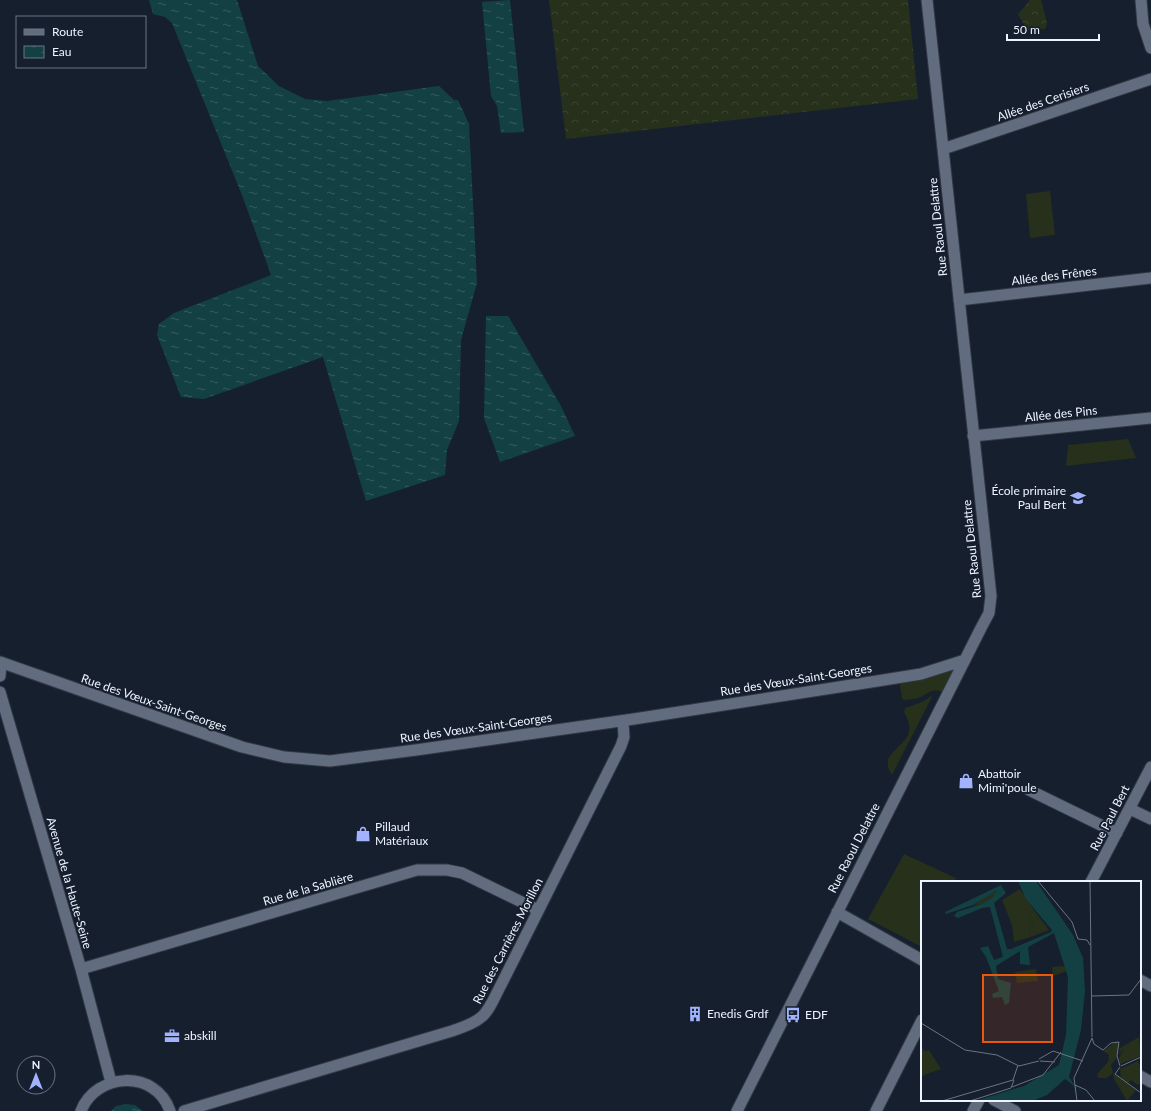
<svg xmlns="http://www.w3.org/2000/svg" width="1151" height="1111" font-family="Lato,sans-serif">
  <defs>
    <pattern id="forest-crowns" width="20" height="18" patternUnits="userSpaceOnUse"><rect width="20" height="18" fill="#26301a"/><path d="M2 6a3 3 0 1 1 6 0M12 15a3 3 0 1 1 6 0" fill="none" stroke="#3b4431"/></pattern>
    <pattern id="water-ripples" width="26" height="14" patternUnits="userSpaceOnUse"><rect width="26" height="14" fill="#134143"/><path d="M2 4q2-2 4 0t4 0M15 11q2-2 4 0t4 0" fill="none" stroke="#365d5f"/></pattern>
  </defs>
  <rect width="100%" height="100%" fill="#161f2e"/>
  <path fill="#26301a" d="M 1050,191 L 1055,235 L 1030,238 L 1026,194 Z
    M 1128,439 L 1136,458 L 1066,466 L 1068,445 Z
    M 950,669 L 952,671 L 942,692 C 932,688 929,693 921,697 C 916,699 910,699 905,700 L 902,699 L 900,684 L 921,680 Z
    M 933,695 L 892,775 L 888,768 L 888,759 C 899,741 919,739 904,712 L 905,708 L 922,702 Z
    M 904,854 L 956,878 L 955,882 L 922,882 L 922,947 L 868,919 Z"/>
  <path fill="url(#forest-crowns)" d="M 549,0 L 908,0 L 918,99 L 566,139 Z
    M 1030,0 L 1041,0 L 1047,23 L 1045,29 L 1027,30 L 1018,14 Z"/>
  <path fill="url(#water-ripples)" d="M 149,0 L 237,0 L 258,66 L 279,86 L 305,99 L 327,101 L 439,86 L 454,100 L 458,100 L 469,124 L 477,283 L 461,340 L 459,421 L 447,450 L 445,475 L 366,501 L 323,357 L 204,399 L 181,397 L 157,335 L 159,324 L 174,313 L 271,275 L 242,195 L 172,23 L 165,17 L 153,14 Z
    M 510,0 L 524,132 L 501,133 L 497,106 L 491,96 L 482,2 Z
    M 486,316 L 508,316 L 561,406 L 575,436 L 500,462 L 484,418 Z
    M 126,1104 L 135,1105 L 143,1111 L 111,1111 L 116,1106 Z"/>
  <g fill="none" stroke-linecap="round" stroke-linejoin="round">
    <g stroke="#323845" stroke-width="13">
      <path id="minor" d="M 1141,0 L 1143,24 L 1151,48
        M 943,149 L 1151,79
        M 959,300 L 1151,278
        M 973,436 L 1151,418
        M 0,662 L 242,747 L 284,757 L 330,761 L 416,750 L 634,719 L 871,682 L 921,674 L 965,660
        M 0,676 L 1,663
        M 0,692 L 81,969 L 111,1082
        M 1029,790 L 1117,833
        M 1130,809 L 1151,819
        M 1091,882 L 1151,767
        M 837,912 L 922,960
        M 81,969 L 417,870 L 447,870 L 462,873 L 538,910
        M 1140,980 L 1151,986
        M 1140,1076 L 1151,1082
        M 994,1100 L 1015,1111
        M 81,1111 C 96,1072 156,1069 170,1111
        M 184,1111 L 452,1031 C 489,1019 486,1013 503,981 L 621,746 L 624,737 L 623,721
        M 737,1111 L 981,628 L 989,613 L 991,596 L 927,0
        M 876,1111 L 922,1020
        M 973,1111 L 979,1100"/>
    </g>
    <use href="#minor" stroke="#616d7e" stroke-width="11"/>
  </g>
  <defs>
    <g id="school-bare" transform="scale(1.2)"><path d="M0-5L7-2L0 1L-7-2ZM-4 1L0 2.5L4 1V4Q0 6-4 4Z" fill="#a2b2fd" stroke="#161f2e" stroke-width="2.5" paint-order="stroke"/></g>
    <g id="shop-bare" transform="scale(1.2)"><path d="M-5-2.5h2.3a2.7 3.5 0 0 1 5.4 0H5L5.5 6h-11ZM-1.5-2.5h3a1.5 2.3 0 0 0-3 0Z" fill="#a2b2fd" stroke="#161f2e" stroke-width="2.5" paint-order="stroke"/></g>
    <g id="building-bare" transform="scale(1.2)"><path d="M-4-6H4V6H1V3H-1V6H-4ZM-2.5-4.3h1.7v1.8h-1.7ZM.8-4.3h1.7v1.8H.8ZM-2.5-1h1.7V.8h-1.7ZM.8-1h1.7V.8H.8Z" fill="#a2b2fd" stroke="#161f2e" stroke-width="2.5" paint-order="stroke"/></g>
    <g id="bus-bare" transform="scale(1.2)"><path d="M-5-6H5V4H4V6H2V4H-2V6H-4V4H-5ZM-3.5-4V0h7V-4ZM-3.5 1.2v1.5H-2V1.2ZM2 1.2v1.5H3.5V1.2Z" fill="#a2b2fd" stroke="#161f2e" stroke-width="2.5" paint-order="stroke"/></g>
    <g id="office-bare" transform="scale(1.2)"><path d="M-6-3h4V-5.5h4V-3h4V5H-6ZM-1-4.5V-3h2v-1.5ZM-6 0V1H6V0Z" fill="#a2b2fd" stroke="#161f2e" stroke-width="2.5" paint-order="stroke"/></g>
  </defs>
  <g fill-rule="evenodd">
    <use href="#school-bare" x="1078" y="498"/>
    <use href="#shop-bare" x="966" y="781"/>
    <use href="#shop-bare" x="363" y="834"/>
    <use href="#building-bare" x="695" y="1014"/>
    <use href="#bus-bare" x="793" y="1015"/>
    <use href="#office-bare" x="172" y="1036"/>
  </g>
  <g text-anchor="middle" stroke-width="4" stroke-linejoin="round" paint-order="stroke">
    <g font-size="12" fill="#eef4ff" stroke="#161f2e">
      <text transform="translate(1043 102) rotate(-19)" y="4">Allée des Cerisiers</text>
      <text transform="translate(938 227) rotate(-96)" y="4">Rue Raoul Delattre</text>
      <text transform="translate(1054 276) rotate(-7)" y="4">Allée des Frênes</text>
      <text transform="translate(1061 414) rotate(-6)" y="4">Allée des Pins</text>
      <text transform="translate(972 549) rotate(-96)" y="4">Rue Raoul Delattre</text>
      <text transform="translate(796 680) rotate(-9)" y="4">Rue des Vœux-Saint-Georges</text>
      <text transform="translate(154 703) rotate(19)" y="4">Rue des Vœux-Saint-Georges</text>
      <text transform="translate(476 728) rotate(-8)" y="4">Rue des Vœux-Saint-Georges</text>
      <text transform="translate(1110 818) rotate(-63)" y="4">Rue Paul Bert</text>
      <text transform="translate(854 848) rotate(-63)" y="4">Rue Raoul Delattre</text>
      <text transform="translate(69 883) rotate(74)" y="4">Avenue de la Haute-Seine</text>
      <text transform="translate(308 889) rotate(-16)" y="4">Rue de la Sablière</text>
      <text transform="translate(508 941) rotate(-63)" y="4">Rue des Carrières Morillon</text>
    </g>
    <g font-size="12" fill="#eef4ff" stroke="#161f2e" text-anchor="start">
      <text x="1066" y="495" text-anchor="end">École primaire<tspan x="1066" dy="14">Paul Bert</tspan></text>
      <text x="978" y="778">Abattoir<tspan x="978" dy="14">Mimi'poule</tspan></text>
      <text x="375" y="831">Pillaud<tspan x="375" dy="14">Matériaux</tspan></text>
      <text x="707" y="1018">Enedis Grdf</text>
      <text x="805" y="1019">EDF</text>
      <text x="184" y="1040">abskill</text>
    </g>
  </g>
  <g transform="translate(921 881)">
    <rect width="220" height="220" fill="#161f2e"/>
    <path d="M 113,29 L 128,49 L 110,56 L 108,45 L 112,44 L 108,32 ZM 0,166 L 4,170 L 8,169 L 20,188 L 0,195 ZM 213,182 L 220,196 L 220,202 L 216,204 L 210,199 L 207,202 L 200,197 L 199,188 Z" fill="#26301a"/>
    <path d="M 99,8 L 113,29 L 108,32 L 112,44 L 108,45 L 110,56 L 93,61 L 91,44 L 81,19 ZM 72,10 L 75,12 L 72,16 L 61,23 L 52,25 ZM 144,85 L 146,90 L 132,95 L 131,86 ZM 115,88 L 117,100 L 96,102 L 94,91 ZM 218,156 L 220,175 L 199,183 L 198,177 L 203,167 L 198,174 L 199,167 ZM 196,160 L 198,163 L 195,178 L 190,184 L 192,192 L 186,197 L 177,197 L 176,193 L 187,181 L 188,174 L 182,170 ZM 218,179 L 217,182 L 220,183 L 220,197 L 211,186 L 213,182 Z" fill="#26301a"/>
    <path d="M 192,192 L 215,209 L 206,220 L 193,198 Z" fill="#26301a"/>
    <path d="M 97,0 L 115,0 L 152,54 L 162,77 L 164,110 L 160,149 L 148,196 L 154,205 L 173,220 L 144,198 L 126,214 L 111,220 L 54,220 L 103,205 L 138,184 L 145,154 L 147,96 L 133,52 L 107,66 L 109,84 L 99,83 L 99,70 L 75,85 L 77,98 L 90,102 L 88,122 L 84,124 L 81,116 L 72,117 L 71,113 L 78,110 L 65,76 L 59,67 L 67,65 L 73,79 L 82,76 L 69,26 L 61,27 L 37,37 L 33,35 L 36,31 L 61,23 L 72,16 L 75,10 L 52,24 L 25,33 L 24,31 L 80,4 L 85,12 L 73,22 L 86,68 L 90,68 L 130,51 L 131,49 L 105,18 Z" fill="#134143"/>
    <path fill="none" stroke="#6c7482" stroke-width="1" d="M 117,0 L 151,41 L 157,58 L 166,59 L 169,64M 169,0 L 171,156M 171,115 L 208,114 L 220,98M 0,142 L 44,169 L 76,174 L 98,185 L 118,180M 118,178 L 132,170 L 162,180M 119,180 L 134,181M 200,185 L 220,176M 199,186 L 194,193 L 220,212M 154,204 L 165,209 L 174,220M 91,206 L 122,194 L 140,171M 21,220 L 92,199 L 97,184M 49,220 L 90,207 L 93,199M 156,220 L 153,197 L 171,157 L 173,163 L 182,169 L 190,162 L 198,161 L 196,175 L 199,185"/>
    <path fill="#e8590c" fill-opacity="0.15" stroke="#e8590c" stroke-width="2" d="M 62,94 L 131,94 L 131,161 L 62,161 Z"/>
    <rect width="220" height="220" fill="none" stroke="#eef4ff" stroke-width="2"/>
  </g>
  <rect x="16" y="16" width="130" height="52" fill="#161f2e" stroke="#6c7482"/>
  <rect x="24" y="29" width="20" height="6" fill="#616d7e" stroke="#6c7482"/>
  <text x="52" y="36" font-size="12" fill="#eef4ff">Route</text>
  <rect x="24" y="46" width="20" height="12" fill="url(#water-ripples)" stroke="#6c7482"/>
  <text x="52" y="56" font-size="12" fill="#eef4ff">Eau</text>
  <g transform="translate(36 1075)"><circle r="19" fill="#161f2e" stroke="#6c7482"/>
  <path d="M0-3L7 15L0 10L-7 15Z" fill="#a2b2fd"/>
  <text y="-6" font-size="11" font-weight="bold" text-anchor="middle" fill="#eef4ff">N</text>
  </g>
  <path d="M1007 34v6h92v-6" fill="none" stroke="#eef4ff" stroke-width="2"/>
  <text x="1013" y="34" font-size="12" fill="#eef4ff" stroke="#161f2e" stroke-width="3" paint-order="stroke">50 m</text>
</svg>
